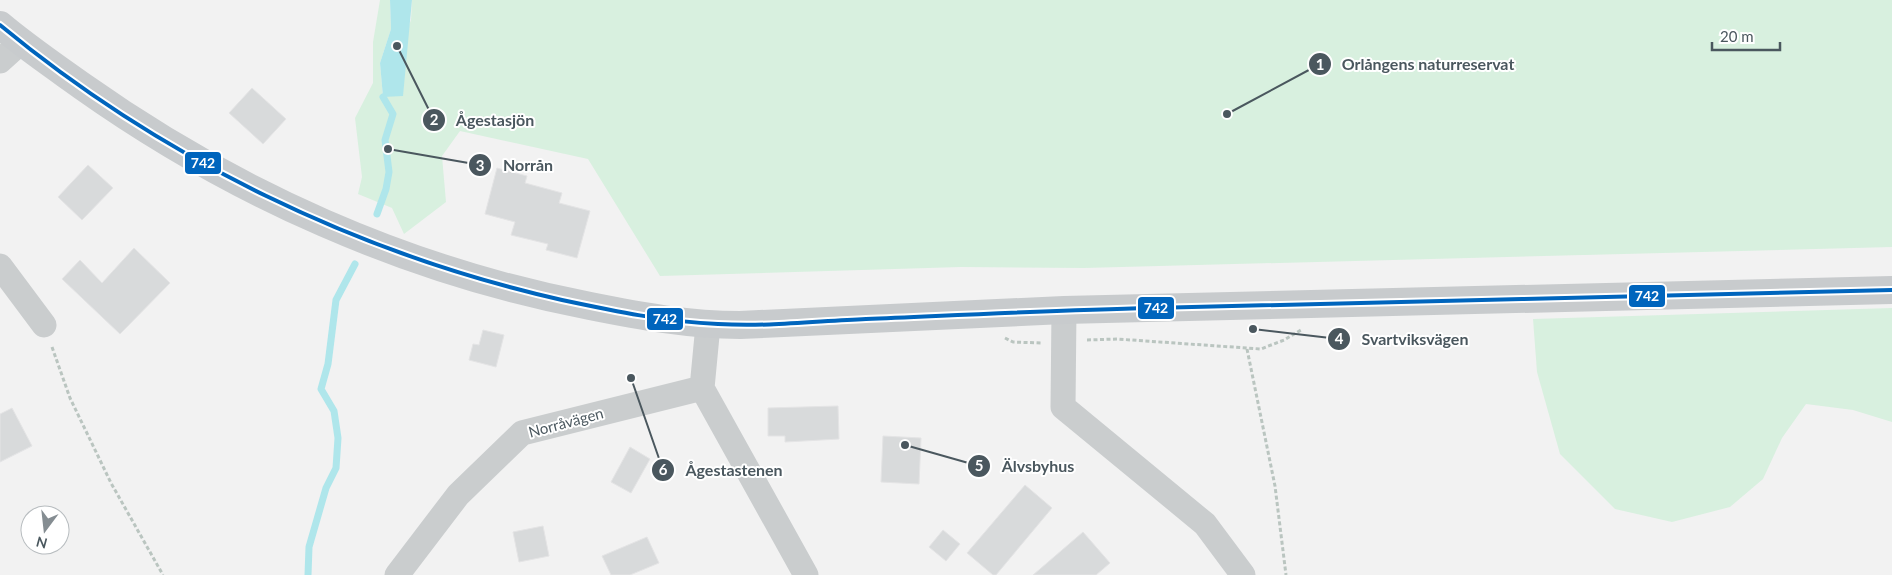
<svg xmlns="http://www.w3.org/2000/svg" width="1892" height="575" font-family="Lato,sans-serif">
  <rect width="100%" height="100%" fill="#f2f2f2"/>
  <path fill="#d8f0df" d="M 380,0 L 390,0 L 391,29 L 380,63 L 383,97 L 411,20 L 412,0 L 1892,0 L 1892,247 L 1084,268 L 961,267 L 660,276 L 588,159 L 460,131 L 442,156 L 446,202 L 404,234 L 392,208 L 358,194 L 362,177 L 355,118 L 373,83 L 373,42 Z
    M 1892,308 L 1892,422 L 1853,410 L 1806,404 L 1782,438 L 1763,479 L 1730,507 L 1672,522 L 1615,509 L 1560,454 L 1537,372 L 1533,319 Z"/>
  <path fill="#afe6eb" d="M 390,0 L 412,0 L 403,96 L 383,97 L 380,63 L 391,29 Z"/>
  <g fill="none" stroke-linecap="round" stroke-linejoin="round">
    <path stroke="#afe6eb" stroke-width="7" d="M 377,214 L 386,189 L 389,172 L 385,140 L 393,114 L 383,97
      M 308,575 L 309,547 L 326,488 L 336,468 L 338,438 L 334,411 L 321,389 L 328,364 L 336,300 L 355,264"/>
  </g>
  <path fill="#d8dadb" stroke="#e4e4e5" d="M 252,88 L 286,119 L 263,144 L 229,113 Z
    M 88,165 L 113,188 L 82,220 L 58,197 Z
    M 497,168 L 527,176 L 525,183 L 562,193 L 559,203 L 590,211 L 577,258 L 546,250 L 548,244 L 511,235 L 515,222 L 485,214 Z
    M 134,248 L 170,283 L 120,334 L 62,279 L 80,260 L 102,283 Z
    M 483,330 L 504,335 L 496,367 L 469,360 L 473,344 L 479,345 Z
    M 838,406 L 839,439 L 785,442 L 785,436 L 768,436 L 768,408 Z
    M 12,408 L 32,446 L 0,462 L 0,414 Z
    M 883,436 L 921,438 L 919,484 L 881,482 Z
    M 630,447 L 650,459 L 631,493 L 611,482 Z
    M 1025,485 L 1052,508 L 996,575 L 993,575 L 967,553 Z
    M 543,526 L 549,556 L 519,562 L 513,532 Z
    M 943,530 L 960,544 L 946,561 L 929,547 Z
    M 1083,532 L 1110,563 L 1096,575 L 1033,575 Z
    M 647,537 L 659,563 L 630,575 L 611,575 L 602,556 Z"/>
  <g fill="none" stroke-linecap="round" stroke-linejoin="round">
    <path stroke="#bac5c0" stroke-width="3" stroke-dasharray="4 2.5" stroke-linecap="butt" d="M 1005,338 L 1013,342 L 1041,343
      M 1087,340 L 1117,339 L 1261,349 L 1284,340 L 1301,330
      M 52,347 L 70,398 L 111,483 L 163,575
      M 1247,349 L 1275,486 L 1286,575"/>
    <path stroke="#cacdce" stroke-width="25" d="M 0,61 L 21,42
      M 0,266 L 44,325
      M 1064,310 L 1063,407 L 1205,524 L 1243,575
      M 702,388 L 806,575
      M 702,388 L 708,325
      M 397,575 L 458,495 L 522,433 L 702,388"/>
    <path stroke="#c8cbcd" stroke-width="28" d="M 0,25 C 26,47 54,66 82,86 C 233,193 407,271 590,306 C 640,316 689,325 740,325 L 1064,310 L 1892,290"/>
    <g stroke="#fff" stroke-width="8">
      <path id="bus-1" d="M 0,25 C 162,159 358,254 562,300 C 614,311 666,322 718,324 C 767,327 817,321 866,319 C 961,315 1057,310 1152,308 C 1399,302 1645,296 1892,290"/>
    </g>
    <use href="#bus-1" stroke="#0065bd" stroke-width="4"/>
  </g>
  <g text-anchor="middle" stroke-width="4" stroke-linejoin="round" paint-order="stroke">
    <g font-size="15" fill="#4a575e" stroke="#fff">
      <text transform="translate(566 423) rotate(-15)" y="5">Norråvägen</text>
    </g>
  </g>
  <path fill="none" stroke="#4a575e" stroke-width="2" d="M1227 114L1320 64M397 46L434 120M388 149L480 165M1253 329L1339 339M905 445L979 466M631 378L663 470"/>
  <g fill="#4a575e" stroke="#fff" stroke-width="2">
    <circle cx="1227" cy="114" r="5"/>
    <circle cx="397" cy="46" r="5"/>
    <circle cx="388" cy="149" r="5"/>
    <circle cx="1253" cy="329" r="5"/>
    <circle cx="905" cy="445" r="5"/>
    <circle cx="631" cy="378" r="5"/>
    <circle cx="1320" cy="64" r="12"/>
    <circle cx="434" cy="120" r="12"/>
    <circle cx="480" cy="165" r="12"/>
    <circle cx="1339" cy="339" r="12"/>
    <circle cx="979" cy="466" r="12"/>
    <circle cx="663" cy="470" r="12"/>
  </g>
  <g font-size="15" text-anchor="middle" font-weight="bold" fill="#fff">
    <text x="1320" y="70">1</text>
    <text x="434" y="125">2</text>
    <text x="480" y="171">3</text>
    <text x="1339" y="344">4</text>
    <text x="979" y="471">5</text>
    <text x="663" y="475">6</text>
  </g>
  <g font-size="16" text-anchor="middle" font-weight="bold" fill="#4a575e" stroke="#fff" stroke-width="4" stroke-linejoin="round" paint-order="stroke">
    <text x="1428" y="70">Orlångens naturreservat</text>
    <text x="495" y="126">Ågestasjön</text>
    <text x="528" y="171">Norrån</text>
    <text x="1415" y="345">Svartviksvägen</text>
    <text x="1038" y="472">Älvsbyhus</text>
    <text x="734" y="476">Ågestastenen</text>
  </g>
  <g stroke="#fff" stroke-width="2">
    <rect x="184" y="151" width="38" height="24" rx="5" fill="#0065bd"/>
    <rect x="1628" y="284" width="38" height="24" rx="5" fill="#0065bd"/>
    <rect x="1137" y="296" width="38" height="24" rx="5" fill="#0065bd"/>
    <rect x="646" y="307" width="38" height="24" rx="5" fill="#0065bd"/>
  </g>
  <g font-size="14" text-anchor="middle" font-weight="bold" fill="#fff">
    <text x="203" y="168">742</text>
    <text x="1647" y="301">742</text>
    <text x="1156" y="313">742</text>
    <text x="665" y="324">742</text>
  </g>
  <g transform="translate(45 530) rotate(195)"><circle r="24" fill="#ffffff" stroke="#b7bcbf"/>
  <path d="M0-4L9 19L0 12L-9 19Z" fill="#858d92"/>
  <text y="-8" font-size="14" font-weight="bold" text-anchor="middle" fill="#4a575e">N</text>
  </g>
  <path d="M1712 42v8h68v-8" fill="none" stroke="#4a575e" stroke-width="2.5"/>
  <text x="1720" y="42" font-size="15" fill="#4a575e" stroke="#ffffff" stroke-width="4" paint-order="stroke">20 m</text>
</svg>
